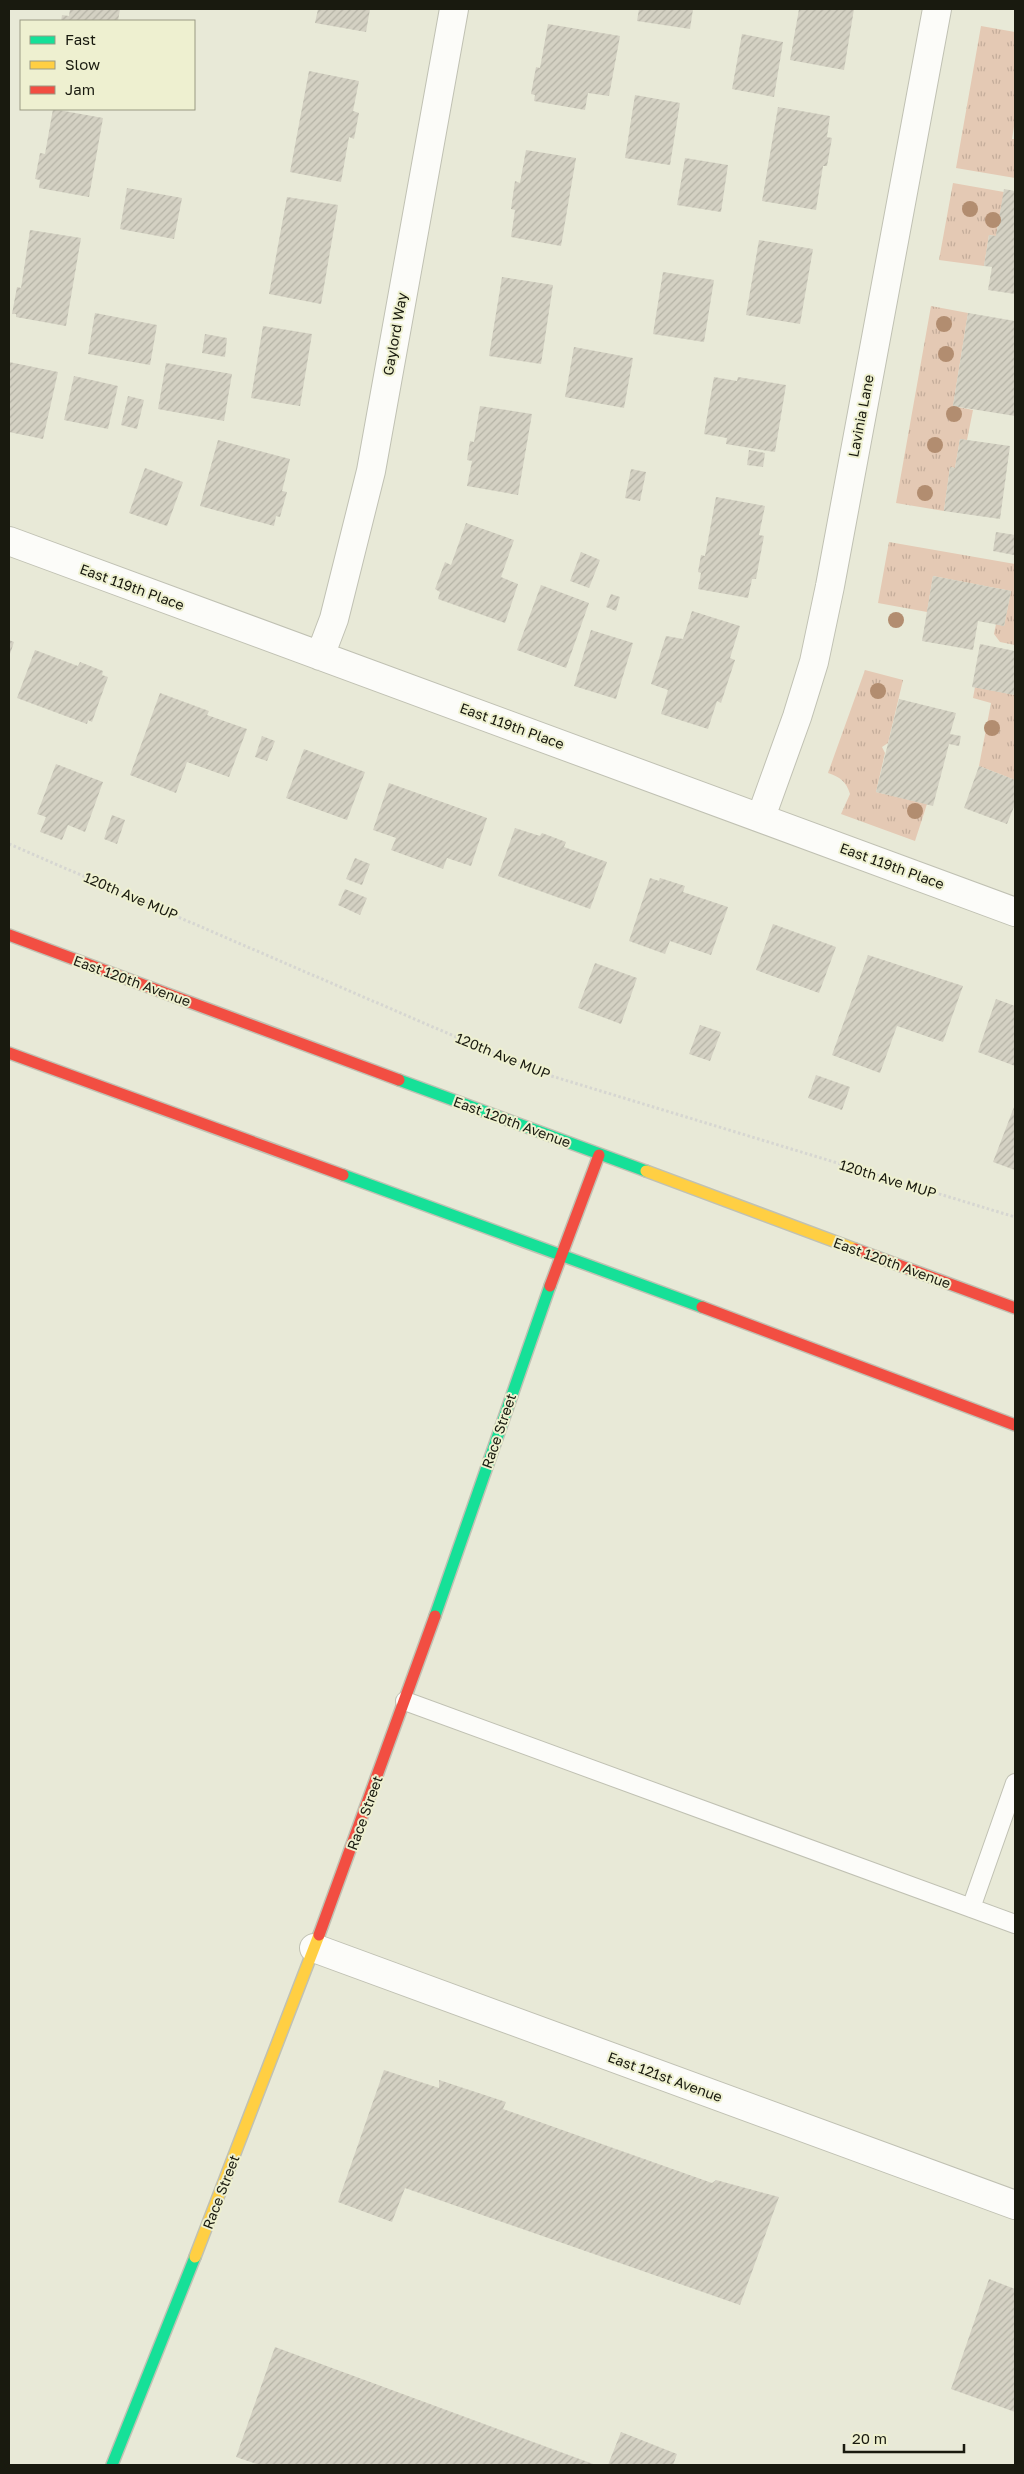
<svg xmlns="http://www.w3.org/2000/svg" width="1024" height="2474" font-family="'Golos Text',sans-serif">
  <defs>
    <pattern id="grass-tufts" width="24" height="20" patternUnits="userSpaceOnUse" patternTransform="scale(1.25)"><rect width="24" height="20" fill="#e4c9b4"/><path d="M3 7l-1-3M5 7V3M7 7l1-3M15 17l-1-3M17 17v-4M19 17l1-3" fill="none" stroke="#c3ac9a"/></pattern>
    <pattern id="building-hatch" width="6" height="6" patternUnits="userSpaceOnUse" patternTransform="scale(1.25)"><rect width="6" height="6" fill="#d4d1c3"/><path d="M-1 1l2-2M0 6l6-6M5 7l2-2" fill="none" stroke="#b5b3a6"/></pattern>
  </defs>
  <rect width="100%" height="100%" fill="#e8e9d7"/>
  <path fill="url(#grass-tufts)" d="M 981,26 L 1015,32 L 1015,120 L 1012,139 L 1015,139 L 1015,178 L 956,168 Z
    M 953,183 L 1004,192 L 996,236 L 989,235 L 984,266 L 939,260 Z
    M 931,306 L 968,313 L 953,406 L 973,410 L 967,440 L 960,439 L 955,468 L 950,467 L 944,511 L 896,503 Z
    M 889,542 L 1015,564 L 1015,645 L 1000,642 L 994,634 L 996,624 L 1004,626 L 1011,591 L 933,576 L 927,612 L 878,603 Z
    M 865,670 L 903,680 L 888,743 L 882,747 L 885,753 L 876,792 L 927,804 L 915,841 L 841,814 L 850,794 C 846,781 840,777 828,773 Z
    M 975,687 L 1015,695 L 1015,780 L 979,766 L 991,703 L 973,698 Z"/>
  <path fill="url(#building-hatch)" d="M 70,9 L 120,9 L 118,21 L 61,21 L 62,15 L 69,16 Z
    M 318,9 L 370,9 L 366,32 L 315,23 Z
    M 639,9 L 693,9 L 690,29 L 637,21 Z
    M 799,9 L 854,9 L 844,70 L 790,60 Z
    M 548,24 L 620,36 L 609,96 L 588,93 L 585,110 L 534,101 L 535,95 L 531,94 L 536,67 L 540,68 Z
    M 742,34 L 783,42 L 774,97 L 732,89 Z
    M 309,71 L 359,81 L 353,111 L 359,113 L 354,139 L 349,137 L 341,182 L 290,172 Z
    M 635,95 L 680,103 L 670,165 L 625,158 Z
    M 778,107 L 830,116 L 827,137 L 832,138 L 827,166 L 823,166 L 816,210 L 762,201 Z
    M 53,109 L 103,118 L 89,197 L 39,188 L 40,180 L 35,179 L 40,153 L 45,154 Z
    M 526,150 L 576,158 L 561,246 L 511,237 L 515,210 L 511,209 L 515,181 L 520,183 Z
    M 685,158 L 728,165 L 721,212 L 677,205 Z
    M 127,188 L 182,198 L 174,239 L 120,229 Z
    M 1004,189 L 1015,191 L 1015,294 L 988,290 L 992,267 L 984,266 L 989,235 L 996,236 Z
    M 287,197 L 338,205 L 321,304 L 269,294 Z
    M 30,230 L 81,238 L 66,326 L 16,317 L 16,314 L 12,314 L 17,287 L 21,288 Z
    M 759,240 L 813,249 L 800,324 L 746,315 Z
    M 663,272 L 714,280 L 704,342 L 653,334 Z
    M 502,277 L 553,285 L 541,364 L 489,356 Z
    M 95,313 L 157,325 L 150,365 L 88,354 Z
    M 968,313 L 1015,321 L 1015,416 L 953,406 Z
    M 263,326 L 312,334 L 300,406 L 251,398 Z
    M 205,334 L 227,338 L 225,357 L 202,353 Z
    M 574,347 L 633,358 L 624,408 L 565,397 Z
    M 9,362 L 58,372 L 43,439 L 9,432 Z
    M 166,363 L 232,374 L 224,421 L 158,409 Z
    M 74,376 L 118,386 L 108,429 L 64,420 Z
    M 714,377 L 737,381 L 738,377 L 786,385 L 775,452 L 726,444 L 727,438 L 704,434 Z
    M 128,396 L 144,400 L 137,429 L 121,425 Z
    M 480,406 L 532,414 L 518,495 L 467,486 L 472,461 L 467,460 L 470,441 L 474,442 Z
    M 960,439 L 1010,446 L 1000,519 L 944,511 L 950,467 L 955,468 Z
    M 218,440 L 290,459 L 282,491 L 287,492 L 280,517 L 276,516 L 274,526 L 200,506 Z
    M 749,450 L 765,453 L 763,467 L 747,465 Z
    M 145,468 L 183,482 L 167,526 L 129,513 Z
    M 631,469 L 646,472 L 640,501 L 625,498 Z
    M 716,497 L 765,506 L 759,535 L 764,536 L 756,579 L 752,579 L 748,598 L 698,589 L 701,573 L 698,572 L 701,555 L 705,556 Z
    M 466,523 L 514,540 L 501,577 L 518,584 L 505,623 L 438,599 L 440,592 L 435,589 L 445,562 L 451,565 Z
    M 996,532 L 1015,535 L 1014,555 L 993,551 Z
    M 581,552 L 600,560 L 589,588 L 570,581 Z
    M 933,576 L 1011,591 L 1004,626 L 978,621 L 973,650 L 922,641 Z
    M 541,585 L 589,603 L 566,668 L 517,650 Z
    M 611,594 L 620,597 L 616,611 L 606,607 Z
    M 692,611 L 740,626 L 730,658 L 735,660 L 721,703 L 717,701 L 708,729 L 661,714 L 668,690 L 651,684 L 666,636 L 683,639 Z
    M 591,630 L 633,643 L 616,699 L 574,686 Z
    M 9,640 L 14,642 L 9,657 Z
    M 980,644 L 1015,651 L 1015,695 L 972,687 Z
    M 35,650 L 78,666 L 80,662 L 103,671 L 102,675 L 108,677 L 92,722 L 88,720 L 87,724 L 17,698 Z
    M 160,693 L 209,711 L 207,715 L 247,729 L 229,777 L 187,762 L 176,793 L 130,775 Z
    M 899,699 L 956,713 L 950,734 L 961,736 L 959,746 L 949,744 L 933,806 L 876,792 Z
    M 262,736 L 275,741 L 267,761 L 255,757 Z
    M 304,749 L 365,772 L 347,820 L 286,798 Z
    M 56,764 L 103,782 L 85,832 L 68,825 L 62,840 L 40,832 L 46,817 L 37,814 Z
    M 979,766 L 1015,780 L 1015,804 L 1007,824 L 964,808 Z
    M 389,783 L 487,818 L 471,866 L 447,858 L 443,869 L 391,850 L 396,838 L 373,830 Z
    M 112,815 L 125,820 L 117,844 L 104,839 Z
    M 515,828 L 540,836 L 542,833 L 566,842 L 564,847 L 607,862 L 590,909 L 498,876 Z
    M 355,858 L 370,864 L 362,885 L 346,879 Z
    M 650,878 L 659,881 L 660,878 L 685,886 L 683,892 L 728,907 L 711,955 L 670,941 L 665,954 L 629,941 Z
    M 345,889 L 367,898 L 360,915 L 338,905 Z
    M 773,924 L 836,947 L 819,993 L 756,970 Z
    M 868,955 L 963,986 L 943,1042 L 897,1026 L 880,1073 L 832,1055 Z
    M 595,963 L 637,978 L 621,1024 L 578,1008 Z
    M 996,999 L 1015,1006 L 1015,1066 L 978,1052 Z
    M 700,1025 L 721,1032 L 710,1061 L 689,1054 Z
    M 816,1075 L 850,1087 L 842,1110 L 808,1098 Z
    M 1014,1107 L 1015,1107 L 1015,1170 L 993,1162 Z
    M 384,2070 L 439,2088 L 439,2080 L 506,2102 L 503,2109 L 712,2183 L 716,2180 L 779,2197 L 740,2305 L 405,2188 L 392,2222 L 338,2202 Z
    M 989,2279 L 1015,2289 L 1015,2412 L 951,2389 Z
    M 275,2347 L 596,2465 L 260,2465 L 236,2457 Z
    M 621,2432 L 677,2454 L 673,2465 L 608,2465 Z"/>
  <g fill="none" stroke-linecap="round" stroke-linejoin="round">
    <g stroke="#c0c1b3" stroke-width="20">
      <path id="lane" d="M 405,1701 L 1015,1924
        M 971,1908 L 1015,1783"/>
    </g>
    <g stroke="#c0c1b3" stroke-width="30">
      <path id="street" d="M 9,541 L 1015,912
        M 320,656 L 334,619 L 371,471 L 454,9
        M 761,817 L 797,717 L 814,662 L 830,586 L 937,9
        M 314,1948 L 1015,2205"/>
    </g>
    <g stroke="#c0c1b3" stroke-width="14">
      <path id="fast" d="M 399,1080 L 646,1171
        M 343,1175 L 702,1307
        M 435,1616 L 550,1286
        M 112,2465 L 195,2257"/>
    </g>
    <g stroke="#c0c1b3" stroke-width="14">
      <path id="slow" d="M 646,1171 L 855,1249
        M 195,2257 L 319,1935"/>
    </g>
    <g stroke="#c0c1b3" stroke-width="14">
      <path id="jam" d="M 9,935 L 399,1080
        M 9,1053 L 343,1175
        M 855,1249 L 1015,1308
        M 550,1286 L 599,1155
        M 702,1307 L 1015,1425
        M 319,1935 L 435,1616"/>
    </g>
    <path stroke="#d6d6d1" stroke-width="3" stroke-dasharray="2.5 2.5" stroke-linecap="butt" d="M 9,844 L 535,1071 L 1015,1217"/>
    <use href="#lane" stroke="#fcfcf9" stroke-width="18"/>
    <use href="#street" stroke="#fcfcf9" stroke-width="28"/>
    <use href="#fast" stroke="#16e098" stroke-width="11"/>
    <use href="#slow" stroke="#ffcf43" stroke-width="11"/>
    <use href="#jam" stroke="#f24e42" stroke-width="11"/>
  </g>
  <g fill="#b28d70">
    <circle cx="970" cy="209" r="8"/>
    <circle cx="993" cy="220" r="8"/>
    <circle cx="944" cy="324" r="8"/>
    <circle cx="946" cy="354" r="8"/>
    <circle cx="954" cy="414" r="8"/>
    <circle cx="935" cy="445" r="8"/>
    <circle cx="925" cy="493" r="8"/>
    <circle cx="896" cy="620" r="8"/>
    <circle cx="878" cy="691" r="8"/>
    <circle cx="992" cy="728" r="8"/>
    <circle cx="915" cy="811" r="8"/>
  </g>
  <g text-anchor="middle" stroke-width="4" stroke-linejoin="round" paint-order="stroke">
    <g font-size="14" fill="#191a0f" stroke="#eef0d0">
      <text transform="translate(395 334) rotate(-80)" y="5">Gaylord Way</text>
      <text transform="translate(861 416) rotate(-79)" y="5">Lavinia Lane</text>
      <text transform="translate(132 587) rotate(20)" y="5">East 119th Place</text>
      <text transform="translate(512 726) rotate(20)" y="5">East 119th Place</text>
      <text transform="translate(892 866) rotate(20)" y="5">East 119th Place</text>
      <text transform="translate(131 896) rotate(23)" y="5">120th Ave MUP</text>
      <text transform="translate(132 981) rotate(20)" y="5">East 120th Avenue</text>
      <text transform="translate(503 1056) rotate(22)" y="5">120th Ave MUP</text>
      <text transform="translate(512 1122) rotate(20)" y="5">East 120th Avenue</text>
      <text transform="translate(888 1179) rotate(17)" y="5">120th Ave MUP</text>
      <text transform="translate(892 1263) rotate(20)" y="5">East 120th Avenue</text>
      <text transform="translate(499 1431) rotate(-71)" y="5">Race Street</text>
      <text transform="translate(365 1813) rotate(-70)" y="5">Race Street</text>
      <text transform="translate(665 2077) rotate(20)" y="5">East 121st Avenue</text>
      <text transform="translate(221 2192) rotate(-69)" y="5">Race Street</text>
    </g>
  </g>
  <rect width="1024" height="2474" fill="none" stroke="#191a0f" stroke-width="20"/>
  <rect x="20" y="20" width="175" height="90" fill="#eef0d0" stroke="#999a83"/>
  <rect x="30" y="36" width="25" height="8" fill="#16e098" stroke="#999a83"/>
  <text x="65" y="45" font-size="15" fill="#191a0f">Fast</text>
  <rect x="30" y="61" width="25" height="8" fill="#ffcf43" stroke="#999a83"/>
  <text x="65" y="70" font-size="15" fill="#191a0f">Slow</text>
  <rect x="30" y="86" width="25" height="8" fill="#f24e42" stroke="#999a83"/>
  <text x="65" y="95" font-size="15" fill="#191a0f">Jam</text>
  <path d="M844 2444v8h120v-8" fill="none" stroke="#191a0f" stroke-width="2.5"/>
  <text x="852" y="2444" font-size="15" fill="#191a0f" stroke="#eef0d0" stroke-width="4" paint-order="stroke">20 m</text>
</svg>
